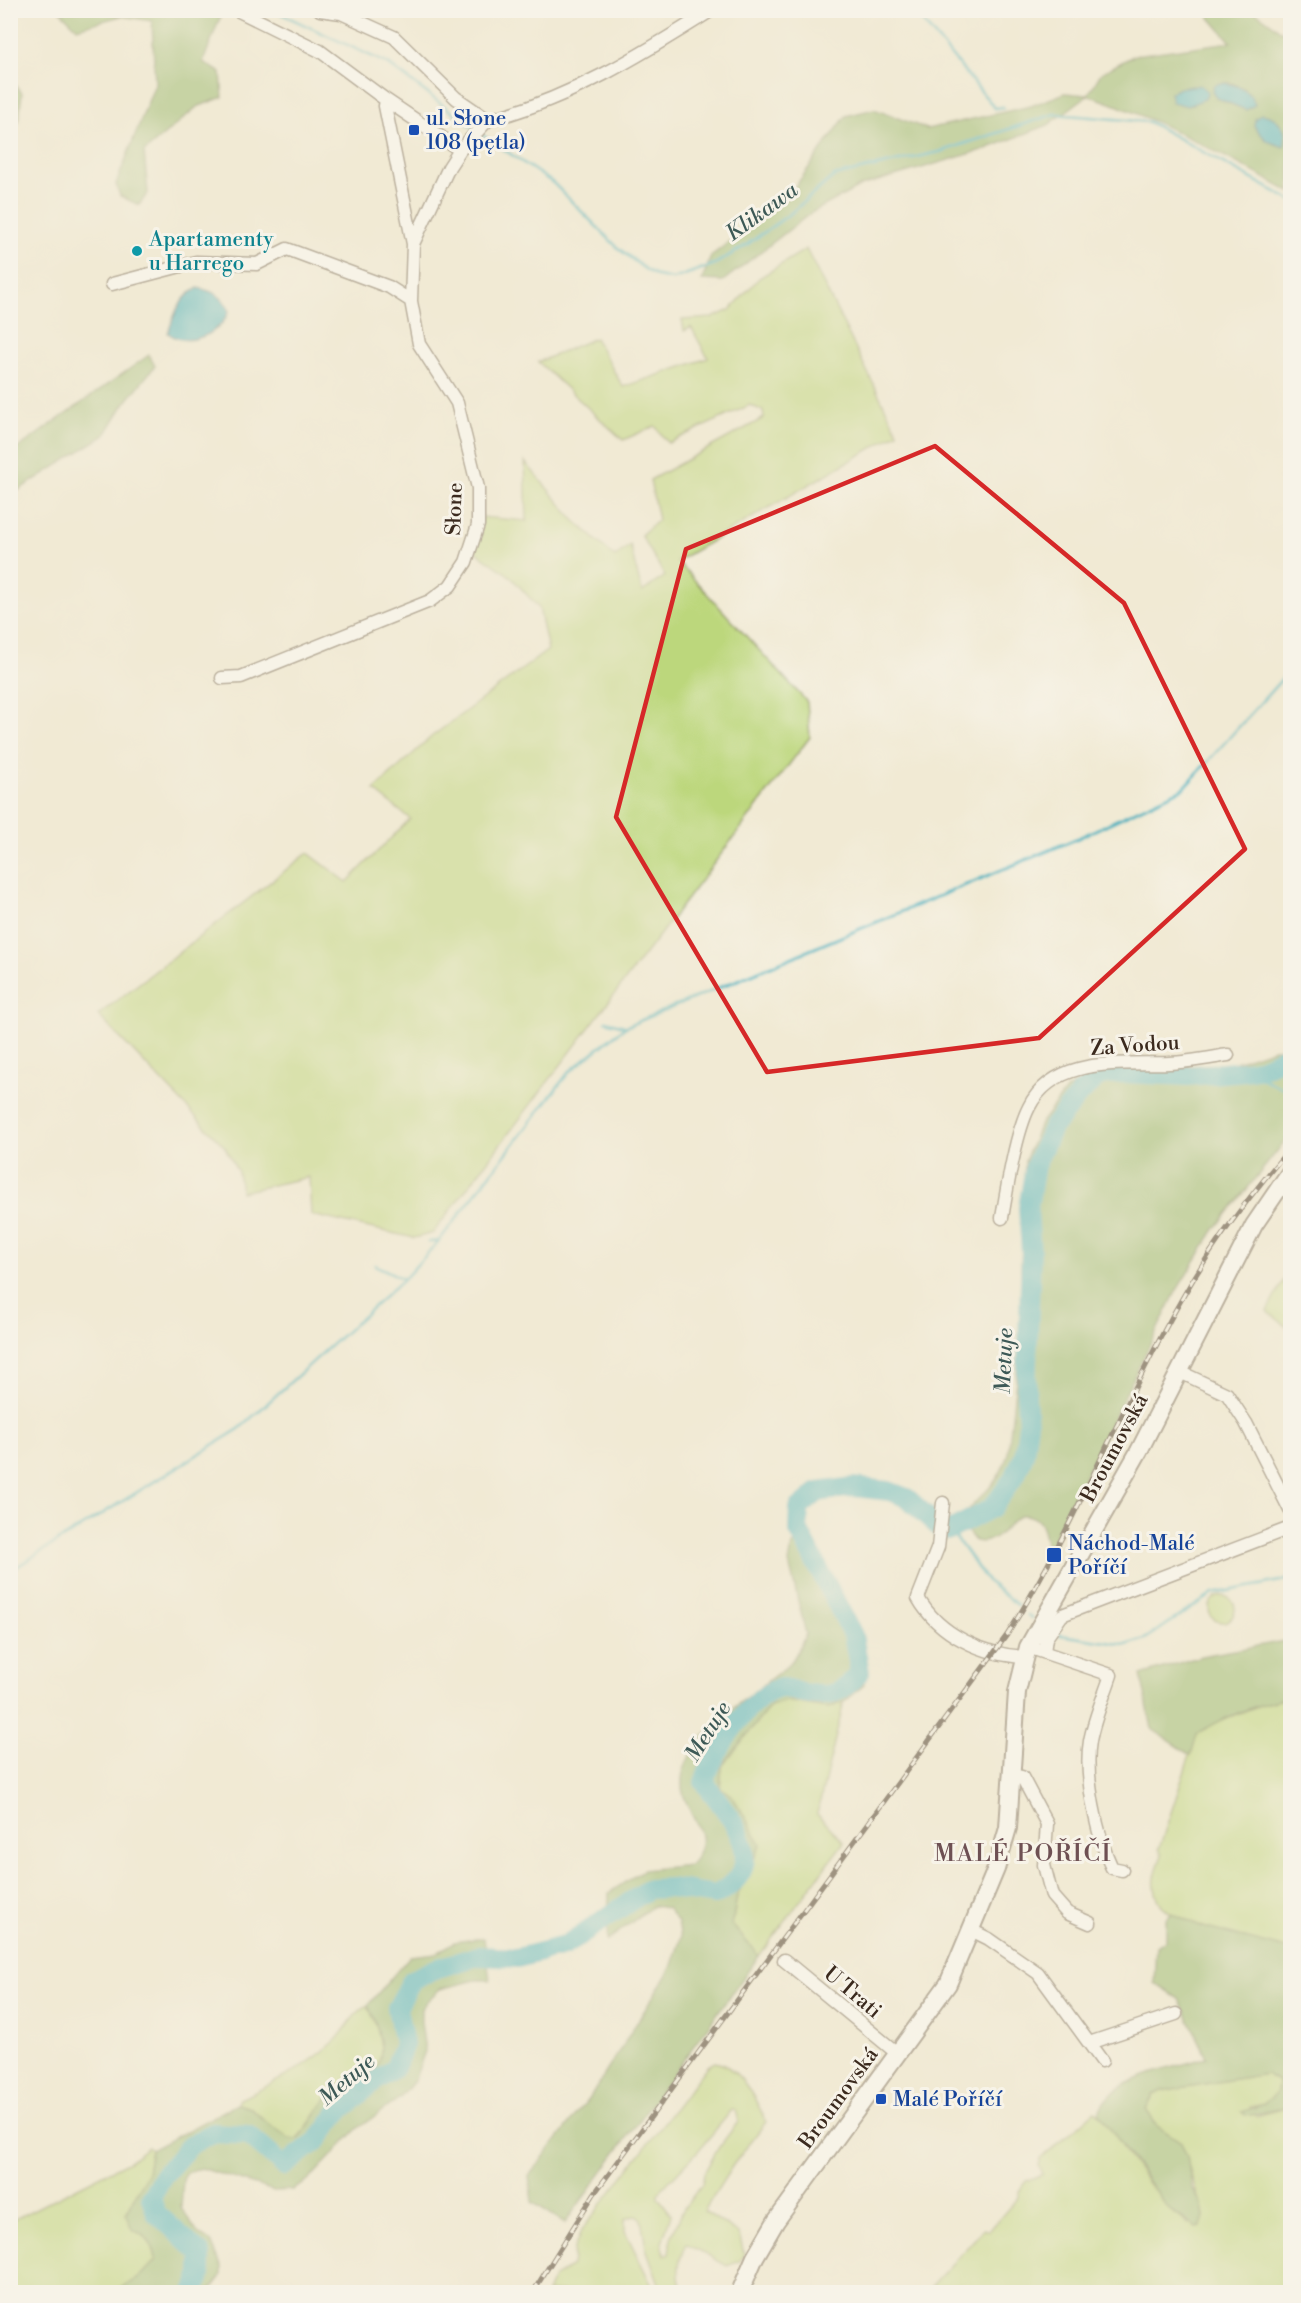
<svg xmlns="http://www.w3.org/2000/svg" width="1301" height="2303" font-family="'Libre Bodoni',serif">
  <rect width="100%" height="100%" fill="#f7f3e8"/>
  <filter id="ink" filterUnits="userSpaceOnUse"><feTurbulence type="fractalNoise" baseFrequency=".0167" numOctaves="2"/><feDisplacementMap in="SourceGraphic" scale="12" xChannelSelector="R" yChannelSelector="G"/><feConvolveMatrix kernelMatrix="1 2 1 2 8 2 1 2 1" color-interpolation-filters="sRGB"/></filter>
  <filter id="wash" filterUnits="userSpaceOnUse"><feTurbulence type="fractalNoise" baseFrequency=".008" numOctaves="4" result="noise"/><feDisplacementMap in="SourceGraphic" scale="24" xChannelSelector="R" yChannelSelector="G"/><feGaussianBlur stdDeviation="1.35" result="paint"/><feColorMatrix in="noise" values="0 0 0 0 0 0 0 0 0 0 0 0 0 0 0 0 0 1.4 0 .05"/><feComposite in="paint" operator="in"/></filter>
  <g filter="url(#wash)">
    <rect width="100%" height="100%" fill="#f1ead4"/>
    <path fill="#bcd77c" stroke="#7c804d" stroke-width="1.5" fill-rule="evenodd" d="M 806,249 L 898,433 L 677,561 L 807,702 L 810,737 L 433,1233 L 414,1238 L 311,1215 L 309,1177 L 241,1192 L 238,1172 L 225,1147 L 98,1015 L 308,853 L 347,882 L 410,819 L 374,790 L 431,737 L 548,650 L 539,608 L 510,576 L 475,551 L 481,535 L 481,517 L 527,521 L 525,462 L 574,520 L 615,557 L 630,545 L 642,592 L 665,576 L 641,535 L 658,520 L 650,480 L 764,418 L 763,411 L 750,405 L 668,443 L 655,426 L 623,440 L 538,362 L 595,338 L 623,387 L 708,358 L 691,327 L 684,331 L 682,320 L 712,318 L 730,310 L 759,278 Z
      M 1290,1269 L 1290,1329 L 1267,1311 Z
      M1209 1609a13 13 0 1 1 26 0a13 13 0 1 1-26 0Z
      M 1290,1697 L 1290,1950 C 1265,1945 1173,1924 1161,1904 C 1150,1887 1155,1872 1162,1855 L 1159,1849 L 1197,1734 L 1216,1722 L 1263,1704 Z
      M 786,1701 L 828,1708 L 844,1702 L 817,1814 L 844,1842 L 759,1956 L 732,1925 L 737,1896 L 761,1843 L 720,1787 L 722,1766 L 770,1706 Z
      M 368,2005 C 378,2029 394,2063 362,2078 C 356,2081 346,2080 340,2085 C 322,2099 313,2123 296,2139 L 289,2138 L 263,2120 L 251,2108 L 238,2104 L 238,2100 C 272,2084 310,2066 337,2039 C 348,2027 353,2013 368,2005 Z
      M 715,2062 C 739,2066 757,2101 766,2122 L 733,2165 L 704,2211 L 739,2234 L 744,2254 L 740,2261 L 727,2266 L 686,2243 C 678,2262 676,2273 683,2292 L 662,2292 L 646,2248 L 641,2219 L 636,2215 L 625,2219 L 625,2231 L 655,2292 L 547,2292 L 554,2277 L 572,2266 L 574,2249 L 581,2231 L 707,2066 ZM 732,2110 L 735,2110 L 738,2122 L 719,2147 L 704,2173 L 702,2184 L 684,2208 L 671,2238 L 669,2253 L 665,2255 L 662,2242 L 671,2214 L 658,2197 L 658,2193 L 698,2151 Z
      M 1266,2074 L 1278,2081 L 1277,2092 L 1264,2104 L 1250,2107 L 1256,2116 L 1290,2107 L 1290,2292 L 926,2292 L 984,2229 L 989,2231 L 1018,2197 L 1018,2192 L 1026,2181 L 1043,2174 L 1039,2165 L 1041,2159 L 1095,2111 C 1110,2120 1117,2138 1126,2153 C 1144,2179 1163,2205 1188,2224 L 1204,2217 L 1181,2142 L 1157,2126 L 1146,2110 L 1154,2095 L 1161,2091 Z
      M 148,2147 L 151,2150 L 147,2173 L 126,2214 L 132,2228 C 145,2235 155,2245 156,2260 L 143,2274 L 116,2292 L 11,2292 L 11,2221 L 129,2161 Z"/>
    <path fill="#95b86c" stroke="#687145" stroke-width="1.5" fill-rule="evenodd" d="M 214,10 L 221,15 L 203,62 L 221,73 L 223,97 L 197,107 L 144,152 L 148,193 L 139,205 L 120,196 L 116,184 L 155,84 L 152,21 L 121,16 L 77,28 L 60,11 Z
      M 1204,11 L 1254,11 L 1290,37 L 1290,192 C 1224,156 1160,119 1088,95 L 1048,125 L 986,149 L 861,186 L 811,213 L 723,281 L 702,280 L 711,256 L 787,198 L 846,116 L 874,109 L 927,129 L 1031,106 L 1065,93 L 1088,95 L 1101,73 L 1135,55 L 1231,42 ZM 1221,83 L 1232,83 L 1245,89 L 1246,110 L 1217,98 Z
      M 10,78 L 22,93 L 19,120 L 11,126 Z
      M 149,355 L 155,366 L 122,407 L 105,435 L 11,495 L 11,453 Z
      M 1290,1048 L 1290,1135 L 1215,1229 L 1177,1290 L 1047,1552 C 1044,1531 1044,1514 1020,1515 C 1005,1526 995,1546 975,1541 L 959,1520 C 979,1495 999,1487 1008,1453 L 1022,1324 L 1021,1270 L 1025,1161 L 1040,1124 L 1067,1089 L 1076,1084 L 1143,1068 L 1230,1064 L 1274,1049 Z
      M 810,1534 C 839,1585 857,1627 864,1685 L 844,1702 L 828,1708 L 786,1701 L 770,1706 L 722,1766 L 720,1787 L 733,1797 L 761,1844 L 737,1896 L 732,1925 L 759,1956 L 565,2223 L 532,2202 L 529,2176 L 593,2093 L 671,1968 L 681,1938 L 678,1922 L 667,1908 L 653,1906 L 607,1941 L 609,1893 L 643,1870 L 690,1865 C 725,1827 666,1809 686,1764 C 702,1727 739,1704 769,1680 C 776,1674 785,1669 791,1662 C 797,1654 801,1643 806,1634 L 789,1563 L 792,1546 Z
      M 1290,1640 L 1290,1697 C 1258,1704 1225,1716 1197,1734 L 1191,1755 L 1152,1729 L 1141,1675 L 1201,1656 Z
      M 1171,1913 L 1203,1927 L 1290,1950 L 1290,2107 L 1246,2116 L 1242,2112 L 1264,2104 L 1277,2092 L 1278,2081 L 1266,2074 L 1161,2091 L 1153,2095 L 1146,2110 L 1157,2126 L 1181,2142 L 1187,2156 L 1192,2187 L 1202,2206 L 1204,2217 L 1201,2226 L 1196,2227 L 1171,2211 L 1160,2198 L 1099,2113 C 1108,2078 1176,2068 1207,2057 L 1179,1999 L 1154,1983 L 1156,1946 L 1166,1940 L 1166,1919 Z
      M 476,1939 L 484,1939 L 490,1980 L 476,1980 L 440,1989 L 426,2002 L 421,2009 L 421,2022 L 425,2051 L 414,2081 L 401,2097 L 357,2129 L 307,2182 L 293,2190 L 274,2191 L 201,2168 L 187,2173 L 183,2180 L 181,2208 L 197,2232 L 211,2242 L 222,2268 L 222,2275 L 209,2292 L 116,2292 L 143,2274 L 156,2260 C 155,2245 145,2235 132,2229 L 126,2214 L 147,2173 L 151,2150 L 237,2104 L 251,2108 L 263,2120 L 289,2138 L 297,2139 C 313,2123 322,2099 340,2085 C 346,2080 356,2081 362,2078 C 394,2063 378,2029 368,2005 L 410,1956 L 437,1953 L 454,1942 Z"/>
    <path fill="#41afbe" stroke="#3e6c6e" stroke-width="1.5" d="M 1221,83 C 1237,84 1250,89 1255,105 L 1246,110 L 1217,98 L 1212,91 L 1214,85 Z
      M 1200,85 L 1208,92 L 1205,99 L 1187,106 L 1172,102 L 1170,93 L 1179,88 Z
      M 1261,114 C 1278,116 1289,129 1284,147 L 1267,141 L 1254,126 L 1255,119 Z
      M 198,288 C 213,291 224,296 229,311 C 221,334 188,349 168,333 C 175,313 179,298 198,288 Z"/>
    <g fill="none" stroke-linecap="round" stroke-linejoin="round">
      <path stroke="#41afbe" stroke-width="3" d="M 273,10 L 388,64 L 476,130
        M 913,10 L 995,108 L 1003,107
        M 481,134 L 553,183 L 618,248 L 645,269 L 657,276 L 673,279 L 715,264 L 745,246 L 791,213 L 834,176 L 939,152 L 1055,114 L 1149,122 L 1290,200
        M 606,1021 L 624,1026
        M 1246,1071 L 1282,1088 L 1290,1089
        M 429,1242 L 439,1241
        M 375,1265 L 404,1279
        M 950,1530 L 988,1582 L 1017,1605
        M 10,1571 L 239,1429 L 404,1279 L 439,1241 L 569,1072 L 625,1027 L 1076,839 L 1184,788 L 1290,670
        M 1028,1615 L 1032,1618
        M 1054,1634 L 1126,1645 L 1145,1639 L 1213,1594 L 1290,1579"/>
      <path stroke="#41afbe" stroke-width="20" d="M 194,2292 L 201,2274 L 201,2254 L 156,2213 L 151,2198 L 162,2177 L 190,2145 L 213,2133 L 248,2135 L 284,2166 L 318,2140 L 338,2113 L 374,2082 L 395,2068 L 404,2044 L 397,2008 L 412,1980 L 435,1969 L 478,1956 L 517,1958 L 564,1946 L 649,1889 L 670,1888 L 715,1895 C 775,1865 730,1817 704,1782 C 713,1754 749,1694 781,1688 C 786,1687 794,1691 799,1692 C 828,1699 842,1695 860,1672 L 853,1635 L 798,1529 L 799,1508 L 818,1492 L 853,1487 L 889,1491 L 907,1498 L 941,1529 L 950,1530 L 992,1508 L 1015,1476 L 1024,1455 L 1028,1424 L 1026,1396 L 1031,1253 L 1028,1208 L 1035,1166 L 1052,1128 L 1080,1093 L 1100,1075 L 1122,1073 L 1188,1076 L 1246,1071 L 1263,1068 L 1290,1054"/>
    </g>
  </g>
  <g filter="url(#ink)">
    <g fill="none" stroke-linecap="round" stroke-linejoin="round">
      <g stroke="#7b6d5e" stroke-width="15">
        <path id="street" d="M 237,10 L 320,51 L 386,100 L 460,150
          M 320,10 L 341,13 L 394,37 L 456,98 L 488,120
          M 488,120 C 570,99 641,55 712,10
          M 413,244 L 449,167 L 460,150 L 488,120
          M 112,284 L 196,262 L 257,264 L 287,249 L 389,287 L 411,301
          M 222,678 L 241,677 L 430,601 L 450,586 L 466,562 L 478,525 L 478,488 L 457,403 L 419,344 L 411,301 L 413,244 L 385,106 L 386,100
          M 1002,1218 C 1007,1188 1016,1132 1029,1107 C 1055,1055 1123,1065 1169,1063 C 1189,1062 1209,1058 1228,1055
          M 1180,1372 L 1227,1394 L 1246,1423 L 1290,1510
          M 943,1503 L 938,1547 L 918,1598 C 939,1635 983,1655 1025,1657
          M 1028,1647 L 1111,1675 C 1104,1696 1094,1719 1090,1741 C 1084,1775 1097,1837 1112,1868 L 1122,1870
          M 1044,1652 L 1046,1638 L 1062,1615 L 1290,1528
          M 1013,1775 L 1022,1777 L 1047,1824 L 1044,1865 L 1052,1896 L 1067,1913 L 1090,1923
          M 971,1930 L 989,1939 L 1038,1973 L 1089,2043 L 1176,2014
          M 784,1960 L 898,2054
          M 1089,2043 L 1102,2061"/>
      </g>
      <g stroke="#7b6d5e" stroke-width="20">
        <path id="secondary" d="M 740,2292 L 755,2257 L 776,2221 L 948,1984 L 996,1869 L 1008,1828 L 1017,1692 L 1028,1647 L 1139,1451 L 1254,1225 L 1290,1172"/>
      </g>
      <use href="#street" stroke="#fff" stroke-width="12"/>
      <use href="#secondary" stroke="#fff" stroke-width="16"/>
      <g stroke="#3b2a1e" stroke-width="5">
        <path id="rail" d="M 533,2292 L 594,2194 L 1007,1635 C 1076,1526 1120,1406 1184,1295 C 1214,1242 1251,1194 1290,1148"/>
      </g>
      <use href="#rail" stroke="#f7f3e8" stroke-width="3" stroke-dasharray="9" stroke-linecap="butt"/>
    </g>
  </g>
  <path d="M0 0H1301V2303H0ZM 935,446 L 1124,603 L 1245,849 L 1039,1038 L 767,1072 L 616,817 L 686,549 Z" fill="#f1ead4" fill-opacity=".55" fill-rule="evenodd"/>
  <path fill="none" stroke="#d62828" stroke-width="4.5" stroke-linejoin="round" d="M 935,446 L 1124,603 L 1245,849 L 1039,1038 L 767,1072 L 616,817 L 686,549 Z"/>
  <g fill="#1a4fb4" stroke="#f7f3e8" stroke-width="2">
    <rect x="408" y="124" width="12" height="12" rx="3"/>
    <rect x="1046" y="1547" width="16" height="16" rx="3"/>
    <rect x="875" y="2093" width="12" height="12" rx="3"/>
  </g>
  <circle fill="#0f9aa8" stroke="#f7f3e8" stroke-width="2" cx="137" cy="251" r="6"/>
  <g text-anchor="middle" stroke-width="6" stroke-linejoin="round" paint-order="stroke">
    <g font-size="21" fill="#164399" stroke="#f7f3e8" text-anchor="start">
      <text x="426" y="125">ul. Słone<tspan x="426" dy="24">108 (pętla)</tspan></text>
      <text x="1068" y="1550">Náchod-Malé<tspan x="1068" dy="24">Poříčí</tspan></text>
      <text x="893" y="2106">Malé Poříčí</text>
    </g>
    <g font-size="21" fill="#0d838f" stroke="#f7f3e8" text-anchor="start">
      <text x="149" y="246">Apartamenty<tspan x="149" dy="24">u Harrego</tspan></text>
    </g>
    <g font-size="21" fill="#3b2a1e" stroke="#f7f3e8">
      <text transform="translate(454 509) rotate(-88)" y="7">Słone</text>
      <text transform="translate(1135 1045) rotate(-4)" y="7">Za Vodou</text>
      <text transform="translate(1114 1448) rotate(-62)" y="7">Broumovská</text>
      <text transform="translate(853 1992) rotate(40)" y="7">U Trati</text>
      <text transform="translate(838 2098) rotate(-54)" y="7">Broumovská</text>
    </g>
    <g font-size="22" font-style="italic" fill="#3d5956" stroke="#f7f3e8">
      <text transform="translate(761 211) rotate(-36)" y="8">Klikawa</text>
      <text transform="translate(1003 1361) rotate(-88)" y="8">Metuje</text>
      <text transform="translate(707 1731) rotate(-58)" y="8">Metuje</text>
      <text transform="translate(346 2079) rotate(-41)" y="8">Metuje</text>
    </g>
    <g font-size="24" letter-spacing="1.5" fill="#6e5053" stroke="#f7f3e8">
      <text x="1023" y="1861">MALÉ POŘÍČÍ</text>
    </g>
  </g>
  <rect width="1301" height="2303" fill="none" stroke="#f7f3e8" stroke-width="36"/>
</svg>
